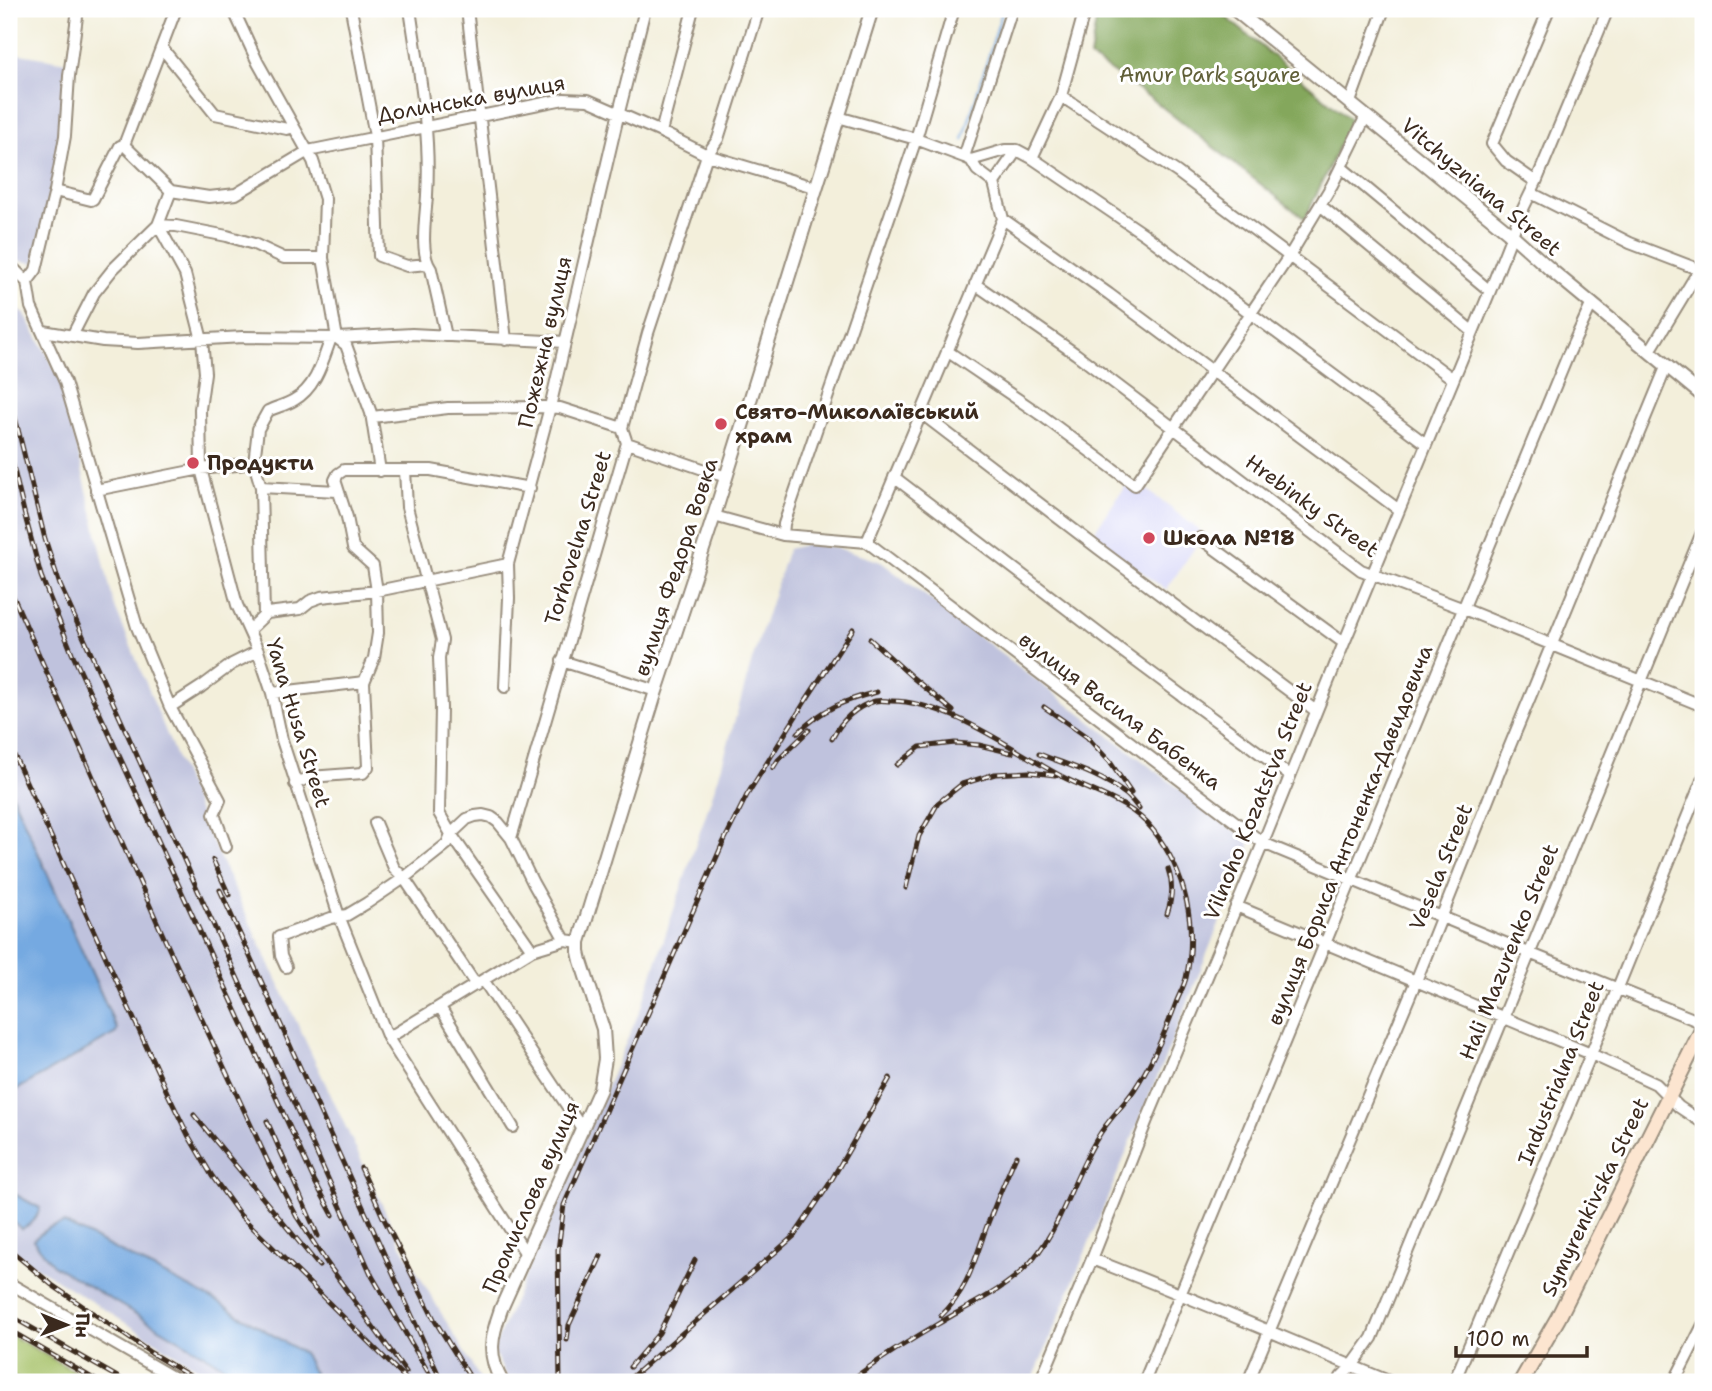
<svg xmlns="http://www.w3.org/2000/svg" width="1712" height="1391" font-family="'Shantell Sans',sans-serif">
  <rect width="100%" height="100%" fill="#fff"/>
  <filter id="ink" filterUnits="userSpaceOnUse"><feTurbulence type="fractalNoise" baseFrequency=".0143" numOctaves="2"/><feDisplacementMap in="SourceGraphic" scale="14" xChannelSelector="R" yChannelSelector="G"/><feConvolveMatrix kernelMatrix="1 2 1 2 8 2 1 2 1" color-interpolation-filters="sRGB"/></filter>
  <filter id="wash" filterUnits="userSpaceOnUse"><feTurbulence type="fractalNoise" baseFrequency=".00686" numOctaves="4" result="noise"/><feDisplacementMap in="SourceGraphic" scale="28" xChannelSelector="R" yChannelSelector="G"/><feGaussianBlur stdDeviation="1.57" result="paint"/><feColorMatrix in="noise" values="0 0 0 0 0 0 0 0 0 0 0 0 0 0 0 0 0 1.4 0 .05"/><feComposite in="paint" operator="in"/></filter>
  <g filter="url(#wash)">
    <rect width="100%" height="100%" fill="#f3efdb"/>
    <path fill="#d7d7f8" d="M 1126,485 L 1136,492 L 1141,485 L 1204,534 L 1166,590 L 1092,535 Z"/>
    <path fill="#bfc2dd" d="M 9,52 L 66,62 L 61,143 L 34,263 L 9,259 Z
      M 9,305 L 25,314 L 61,380 L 114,605 L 202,820 L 401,1245 L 482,1382 L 220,1382 L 9,1250 L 9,1094 L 116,1033 L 117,1029 L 9,788 Z
      M 809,544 L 834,547 L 881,562 L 1248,841 L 1250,846 L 1179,1024 L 1032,1382 L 509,1382 L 493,1350 L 641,1008 L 719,775 L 752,661 L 788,549 Z"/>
    <path fill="#a6c168" stroke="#707643" stroke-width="2" d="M 9,1334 L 93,1382 L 23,1382 L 9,1374 Z"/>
    <path fill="#84a75c" stroke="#60683d" stroke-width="2" d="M 1098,9 L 1216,9 L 1351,120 L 1305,219 L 1152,99 L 1090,57 Z"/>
    <path fill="#74a9e1" stroke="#586a80" stroke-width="2" d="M 9,788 L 117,1029 L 116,1033 L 9,1094 Z
      M 9,1191 L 40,1208 C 36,1220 32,1224 21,1229 L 9,1217 Z
      M 64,1223 L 218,1302 L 304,1354 L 318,1382 L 251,1382 L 53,1265 L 33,1240 L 48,1228 Z"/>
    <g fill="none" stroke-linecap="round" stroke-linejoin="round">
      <path stroke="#74a9e1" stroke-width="2.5" d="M 963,140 L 1003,9"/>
    </g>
  </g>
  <g filter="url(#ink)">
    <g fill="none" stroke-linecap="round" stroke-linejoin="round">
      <g stroke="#978c7c" stroke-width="14">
        <path id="minor" d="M 78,9 L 69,76 L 65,136 L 55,191 L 36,270 L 27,282 L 31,307 L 65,382 L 137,627 L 170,707 L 220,800 L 214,814 L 226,847
          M 176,9 L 124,145 L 171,191 L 158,225 L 185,274 L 202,340 L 205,373 L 200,409 L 201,469 L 237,605 L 258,651 L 272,693 L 282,740 L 339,916 L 388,1038 L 526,1254
          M 233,9 L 258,63 L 313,161 L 325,199 L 323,258 L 337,338 L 346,345 L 371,413 L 380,471
          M 351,9 L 375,136 L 379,256 L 407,266 L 427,264
          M 410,9 C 419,71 431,133 427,195 C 426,215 419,253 431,269 L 446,336
          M 467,9 L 506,340
          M 162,48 L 215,114 L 287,129 L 294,127
          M 1061,96 L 1177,172 L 1453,379
          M 1350,102 L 1384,9
          M 838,117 L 916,139 L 964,157 L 971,160 L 977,170 L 994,183
          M 661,132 L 693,9
          M 964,157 L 1012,9
          M 1032,158 L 1144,234 L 1426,444
          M 971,160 L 1005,150 L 1017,150
          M 1341,167 L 1490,291
          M 1536,182 L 1506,161 L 1492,144 L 1549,9
          M 55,191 L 91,200 L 93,199 L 120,146 L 124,145
          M 171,191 L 209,197 L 236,194 L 308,151 L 564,99 L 588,100 L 661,132 L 707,155 L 817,188
          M 1531,193 L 1630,243 L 1703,271
          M 1320,205 L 1472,331
          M 1003,219 L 1109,294 L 1399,510
          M 9,266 L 12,267 L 27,282
          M 975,284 L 1076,354 L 1361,570 L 1464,609 L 1703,706
          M 43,331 L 103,341 L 138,343 L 243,337 L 337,338 L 412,334 L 565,342
          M 72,336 L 94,293 L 113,269 L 158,225 L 176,226 L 227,236 L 254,244 L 284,258 L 323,258
          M 947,351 L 1041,415 L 1135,485 L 1290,255 L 1332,185 L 1366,116
          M 1650,351 L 1699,270
          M 921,413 L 1099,549 L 1316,711
          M 372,417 L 448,408 L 544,407 L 560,408 L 622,428
          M 627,443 L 726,477
          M 405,470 L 407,507 L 442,640 L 439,658 L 441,708 L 439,813 L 451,834 L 532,950
          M 894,477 L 1122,651 L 1289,775
          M 261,487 L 337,491
          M 96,490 L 201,469 L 254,463
          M 714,516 L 783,535 L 867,542 L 1263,843 L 1529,953 L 1703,1023
          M 783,535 L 784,524 L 916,139 L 954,9
          M 1200,538 L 1344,643
          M 867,542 L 1003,219 L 994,183 L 1017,150 L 1032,158 L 1061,96 L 1085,9
          M 264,615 L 261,487 L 254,463 L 258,429 L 268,411 C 276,407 286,405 294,400 C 316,388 323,360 331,338
          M 249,630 L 267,613 L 300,609 L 310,601 L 321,597 L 377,591 L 508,564
          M 562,661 L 656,691
          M 505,687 L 509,598 L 508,564 L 550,407 L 619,112 L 645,9
          M 272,693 L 364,682
          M 170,707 L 201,687 L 232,664 L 258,651
          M 295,784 L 310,777 L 363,773 L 368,767 L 364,682 L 374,658 L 378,633 L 377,591 L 373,566 L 353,548 L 347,517 L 335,480 L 338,474 L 344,470 L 431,470 L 530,488
          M 375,823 L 394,868 L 404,878 L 476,985
          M 1236,906 L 1591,1054 L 1656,1084 L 1679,1107 L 1703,1123
          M 579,942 L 565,940 L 533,883 L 511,838 L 627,443 L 622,428 L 648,333 L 707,155 L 718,139 L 759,9
          M 286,967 L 281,956 L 279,937 L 331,918 L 347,915 L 367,903 L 404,878 L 447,844 L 451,834 L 467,819 L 475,816 L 483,815 L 491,817 L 498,822 L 511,838
          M 484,981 L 583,1130
          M 440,1007 L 513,1127
          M 388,1038 L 532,950 L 565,940
          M 1092,1259 C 1193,1298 1291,1341 1391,1382
          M 9,1283 L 181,1382
          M 1040,1382 L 1092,1259 L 1147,1120 L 1263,843 L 1344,643 L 1490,291 L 1519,217 L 1536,182 L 1608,9
          M 1144,1382 L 1568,355 L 1592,303
          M 1248,1382 L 1416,981 L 1502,765 L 1667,365
          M 1340,1382 L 1341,1377 L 1352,1366 L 1372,1338 L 1703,530
          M 1454,1382 L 1591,1054 L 1703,778
          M 1674,1382 L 1703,1325"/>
      </g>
      <g stroke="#978c7c" stroke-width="16">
        <path id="tertiary" d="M 1234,9 L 1512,235 L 1551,270 L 1703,396
          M 502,1382 C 487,1355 491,1337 501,1309 L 600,1089 L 605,1059 L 603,1029 L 581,961 L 579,952 L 579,942 L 656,691 L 714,516 L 872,9"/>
      </g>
      <g stroke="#978c7c" stroke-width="18">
        <path id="secondary" d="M 1521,1382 L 1558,1318 L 1703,1028"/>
      </g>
      <use href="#minor" stroke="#fff" stroke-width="10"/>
      <use href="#tertiary" stroke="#fff" stroke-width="12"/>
      <use href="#secondary" stroke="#fce5d0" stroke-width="14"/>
      <g stroke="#3b2a1e" stroke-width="5">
        <path id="rail" d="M 9,397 L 15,417 L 45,539 L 60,585 L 372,1276 L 434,1382
          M 9,449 L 25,516 L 41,576 L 72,653 L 314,1180 L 333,1215
          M 9,587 L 166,942 L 268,1162 L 297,1217 L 327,1263 L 406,1372
          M 870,639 L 912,677 L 953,711
          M 1044,707 L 1087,737 L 1110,762 L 1131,793
          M 798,733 C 822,709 845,700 877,692
          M 832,739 C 841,721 855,707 875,701 C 880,700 886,701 891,701 C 948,701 1012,750 1061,776 C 1093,793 1130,801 1153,830 C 1186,872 1198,927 1186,978 C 1184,986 1179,995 1176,1003 C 1165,1033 1152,1063 1134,1090 C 1123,1106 1108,1120 1098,1137 C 1071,1180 1061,1232 1025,1268 C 1005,1288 978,1301 953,1315 C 918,1336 881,1357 849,1382
          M 9,744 L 167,1092 L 188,1135 L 212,1176 L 240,1215 L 409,1382
          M 1039,754 C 1067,765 1100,774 1124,793 C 1130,797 1134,803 1139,809
          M 897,765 L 920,747 L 955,743 L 979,745 L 1012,753
          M 773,768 L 778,760 L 809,730
          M 213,860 L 229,895
          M 906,888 L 919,836 L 938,803 L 962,784 L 995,774 L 1029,772 L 1055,775
          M 220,890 L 440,1378
          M 1167,914 C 1172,899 1174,885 1168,869
          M 194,1115 L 319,1266
          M 267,1121 L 318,1236
          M 361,1168 L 383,1217 L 435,1321 L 473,1382
          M 9,1249 L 52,1285 L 151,1353 L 200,1382
          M 9,1315 L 126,1382
          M 941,1316 C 969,1289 975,1258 988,1223 C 997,1200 1006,1178 1016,1156
          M 9,1330 L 99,1382
          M 567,1340 L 569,1325 L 601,1256
          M 630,1367 L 659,1333 L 695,1260
          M 560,1382 L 558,1250 L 564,1205 L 722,845 L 747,795 L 806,700 L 853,629
          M 626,1382 L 794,1236 L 828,1186 L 890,1078
          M 666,1382 L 671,1377"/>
      </g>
      <use href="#rail" stroke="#fff" stroke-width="2.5" stroke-dasharray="8" stroke-linecap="butt"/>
    </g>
  </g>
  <g fill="#d1495b" stroke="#fff" stroke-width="2.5">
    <circle cx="721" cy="424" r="7"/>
    <circle cx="193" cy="463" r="7"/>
    <circle cx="1149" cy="538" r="7"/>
  </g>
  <g text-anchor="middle" stroke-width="6" stroke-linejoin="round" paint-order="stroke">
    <g font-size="21" fill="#605f38" stroke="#fff">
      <text x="1210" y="82">Amur Park square</text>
    </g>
    <g font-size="21" fill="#3b2a1e" stroke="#fff">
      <text transform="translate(471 99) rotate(-10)" y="7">Долинська вулиця</text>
      <text transform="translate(1481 187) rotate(40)" y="7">Vitchyzniana Street</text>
      <text transform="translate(545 342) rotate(-77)" y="7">Пожежна вулиця</text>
      <text transform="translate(1312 506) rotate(36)" y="7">Hrebinky Street</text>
      <text transform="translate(578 538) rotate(-73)" y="7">Torhovelna Street</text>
      <text transform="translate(676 567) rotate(-72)" y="7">вулиця Федора Вовка</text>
      <text transform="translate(1120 711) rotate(37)" y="7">вулиця Василя Бабенка</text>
      <text transform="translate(298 723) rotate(73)" y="7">Yana Husa Street</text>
      <text transform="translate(1258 801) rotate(-68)" y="7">Vilnoho Kozatstva Street</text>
      <text transform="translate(1350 835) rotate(-68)" y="7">вулиця Бориса Антоненка-Давидовича</text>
      <text transform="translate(1441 867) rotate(-68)" y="7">Vesela Street</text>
      <text transform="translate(1509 952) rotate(-68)" y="7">Hali Mazurenko Street</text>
      <text transform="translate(1561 1073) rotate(-68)" y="7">Industrialna Street</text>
      <text transform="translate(531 1197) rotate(-66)" y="7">Промислова вулиця</text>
      <text transform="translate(1595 1197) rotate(-64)" y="7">Symyrenkivska Street</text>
    </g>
    <g font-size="21" font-weight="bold" fill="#3b2a1e" stroke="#fff" text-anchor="start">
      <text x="735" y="419">Свято-Миколаївський<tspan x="735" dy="24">храм</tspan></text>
      <text x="207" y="470">Продукти</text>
      <text x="1163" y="545">Школа №18</text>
    </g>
  </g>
  <rect width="1712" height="1391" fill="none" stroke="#fff" stroke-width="35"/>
  <g transform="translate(66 1325) rotate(91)" stroke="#ffffff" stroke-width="5" paint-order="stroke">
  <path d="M0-5L12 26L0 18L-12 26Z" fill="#3b2a1e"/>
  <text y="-10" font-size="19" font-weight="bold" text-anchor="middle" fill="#3b2a1e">Пн</text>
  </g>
  <path d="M1456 1346v10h131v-10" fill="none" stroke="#3b2a1e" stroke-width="3.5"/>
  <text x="1467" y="1346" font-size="21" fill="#3b2a1e" stroke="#ffffff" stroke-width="5" paint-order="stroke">100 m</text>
</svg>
